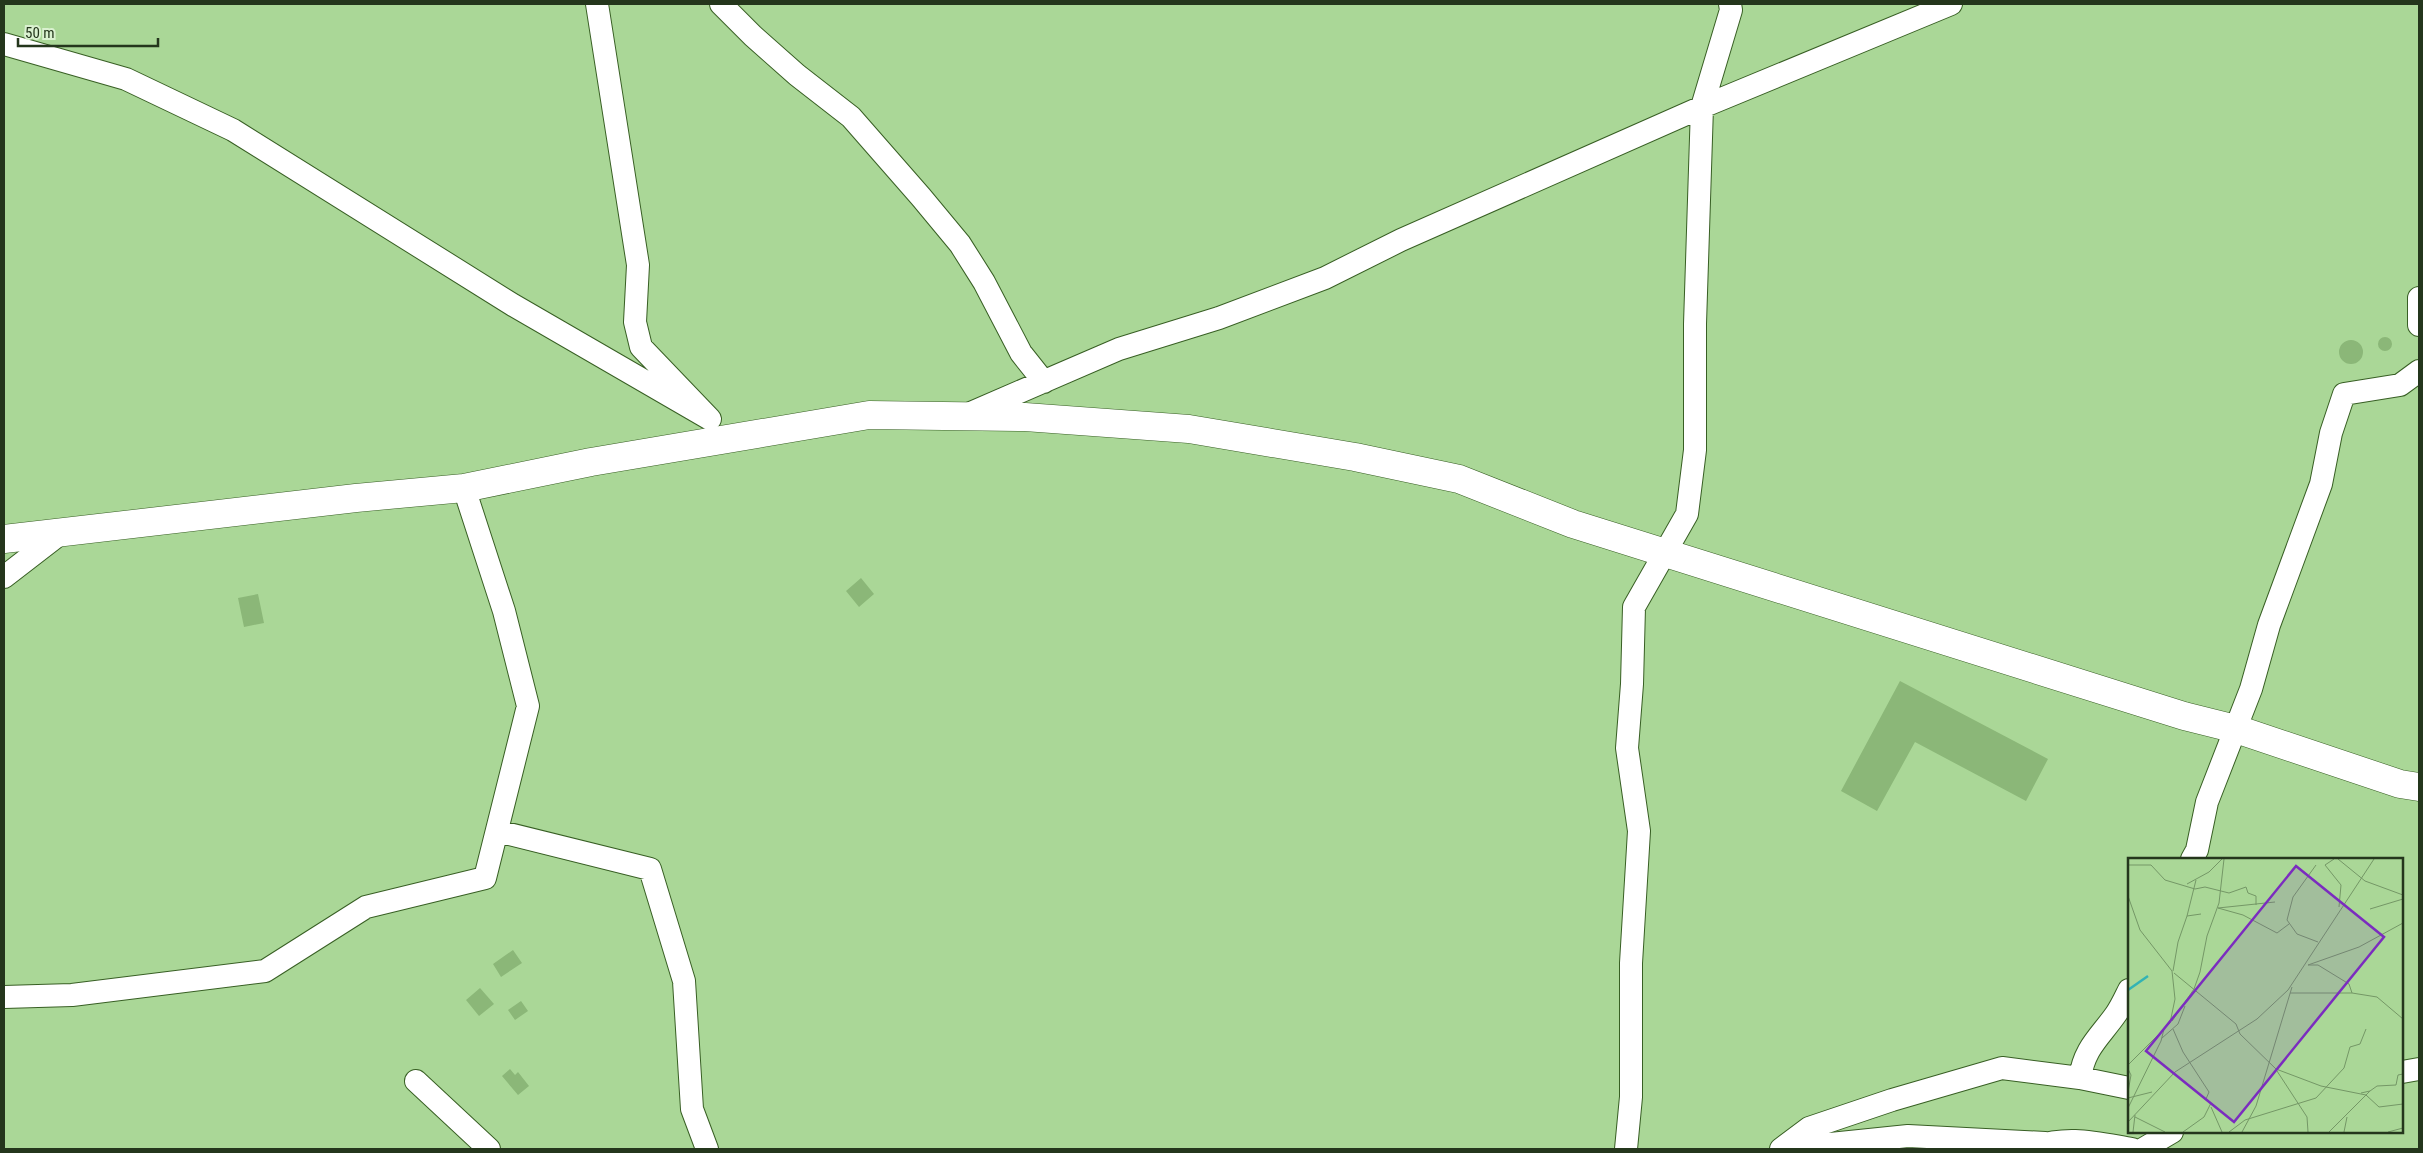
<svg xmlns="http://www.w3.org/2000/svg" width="2423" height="1153" font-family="'Roboto Condensed',sans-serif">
  <rect width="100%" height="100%" fill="#aad797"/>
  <path fill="#8bb778" d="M2378 344a7 7 0 1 1 14 0a7 7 0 1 1-14 0Z
    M2339 352a12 12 0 1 1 24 0a12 12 0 1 1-24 0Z
    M 861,578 L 874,594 L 859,607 L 846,591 Z
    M 258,594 L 264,623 L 244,627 L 238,598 Z
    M 1900,681 L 2048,759 L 2026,801 L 1915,742 L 1877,811 L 1841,791 Z
    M 513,950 L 522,963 L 501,977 L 493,964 Z
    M 480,988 L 494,1004 L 479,1016 L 466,1000 Z
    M 521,1001 L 528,1011 L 515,1020 L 508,1010 Z
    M 510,1069 L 515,1075 L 518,1072 L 529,1086 L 518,1095 L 502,1076 Z"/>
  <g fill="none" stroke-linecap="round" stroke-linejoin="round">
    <g stroke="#385f24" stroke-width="24">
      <path id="street" d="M 721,4 L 753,36 L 797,75 L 851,117 L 921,197 L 960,244 L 984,282 L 1021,353 L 1044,382
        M 4,44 L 126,79 L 233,130 L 513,305 L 710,419 L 641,347 L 635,322 L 638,265 L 597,4
        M 2419,298 L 2419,325
        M 966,415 L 1119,349 L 1219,318 L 1325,278 L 1401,240 L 1702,107 L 1951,4
        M 4,577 L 61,533
        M 497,831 L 650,869 L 684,981 L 692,1109 L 707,1149
        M 2192,859 L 2197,850 L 2207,802 L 2251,689 L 2269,625 L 2321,484 L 2331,433 L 2344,394 L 2400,385 L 2419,371
        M 4,997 L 72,995 L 265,971 L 366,907 L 485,878 L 528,706 L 504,611 L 464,488
        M 2402,1072 L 2419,1069
        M 2080,1078 C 2084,1048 2100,1037 2116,1014 C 2121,1007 2125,998 2129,990
        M 416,1081 L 489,1149
        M 2032,1148 C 2067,1135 2096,1143 2132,1149
        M 1626,1149 L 1631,1097 L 1631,963 L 1639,831 L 1627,748 L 1632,684 L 1634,607 L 1687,514 L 1695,450 L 1695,324 L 1702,107 L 1731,10 L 1730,4
        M 1781,1149 L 1809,1128 L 1892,1100 L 2002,1068 L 2080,1078 L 2129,1088
        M 1782,1149 L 1908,1136 L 2045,1143
        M 2143,1149 L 2172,1132"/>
    </g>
    <g stroke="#385f24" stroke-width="29">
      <path id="secondary" d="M 4,539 L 356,498 L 464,488 L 591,462 L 869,415 L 1025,417 L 1189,429 L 1355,457 L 1459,479 L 1573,524 L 2184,716 L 2236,729 L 2400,784 L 2419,787"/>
    </g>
    <use href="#street" stroke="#fff" stroke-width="22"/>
    <use href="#secondary" stroke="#fff" stroke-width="28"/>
  </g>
  <g transform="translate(2128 858)">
    <rect width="275" height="275" fill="#aad797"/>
    <path fill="none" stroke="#33b3b4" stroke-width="2.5" d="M 0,132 L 20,118"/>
    <path fill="none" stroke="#749766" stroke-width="1" d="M 206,1 L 197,7 L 213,27 L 211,49M 210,1 L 237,23 L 275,37M 0,7 L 23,7 L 37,22 L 67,31 L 77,29 L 101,35 L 118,29 L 120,35 L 128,38 L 128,47M 188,7 L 165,39 L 159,62 L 169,76 L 190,84M 59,26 L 81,14 L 94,1M 0,38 L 12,72 L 44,113 L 47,141 L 42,165 L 36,171 L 33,183 L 0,250M 90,50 L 115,57 L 149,75 L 161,66M 90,50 L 147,44M 242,51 L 275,41M 59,58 L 68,22M 275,65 L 231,89 L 180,107 L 190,107 L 221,126 L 224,135 L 249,139 L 275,161M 45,113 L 50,84 L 59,58 L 73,56M 46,115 L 108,166 L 112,176 L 148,211 L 193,228 L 238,237 L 251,249 L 275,246M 162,135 L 224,135M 44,163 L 66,131 L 72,114 L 79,78 L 91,45 L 96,1M 45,171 L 55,194 L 81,234 L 78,241 L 83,245 L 76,259 L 55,274M 34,180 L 50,166 L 57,148M 0,207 L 35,172M 0,211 L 3,217 L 0,234M 149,213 L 179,259 L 180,274M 242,233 L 249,228 L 268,227 L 270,217 L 275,216M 0,240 L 24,234M 83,249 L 94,274M 7,259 L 37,274M 0,264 L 47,214 L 129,161 L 160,132 L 246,1M 5,274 L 7,257M 101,274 L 117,262 L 188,240 L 216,210 L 222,189 L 232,186 L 238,171M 114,274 L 128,248 L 164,129M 201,274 L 242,233 L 233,235M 216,274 L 219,259M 260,274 L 275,270"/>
    <path fill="#7b2cbf" fill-opacity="0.15" stroke="#7b2cbf" stroke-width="2.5" d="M 168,8 L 256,79 L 106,264 L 18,193 Z"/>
    <rect width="275" height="275" fill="none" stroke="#24361c" stroke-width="2.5"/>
  </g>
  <rect width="2423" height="1153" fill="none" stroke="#24361c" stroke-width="10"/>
  <path d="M18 38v8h140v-8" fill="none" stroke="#24361c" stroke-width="2.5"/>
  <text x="25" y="38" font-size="15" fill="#24361c" stroke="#daf1d0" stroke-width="4" paint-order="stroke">50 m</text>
</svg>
